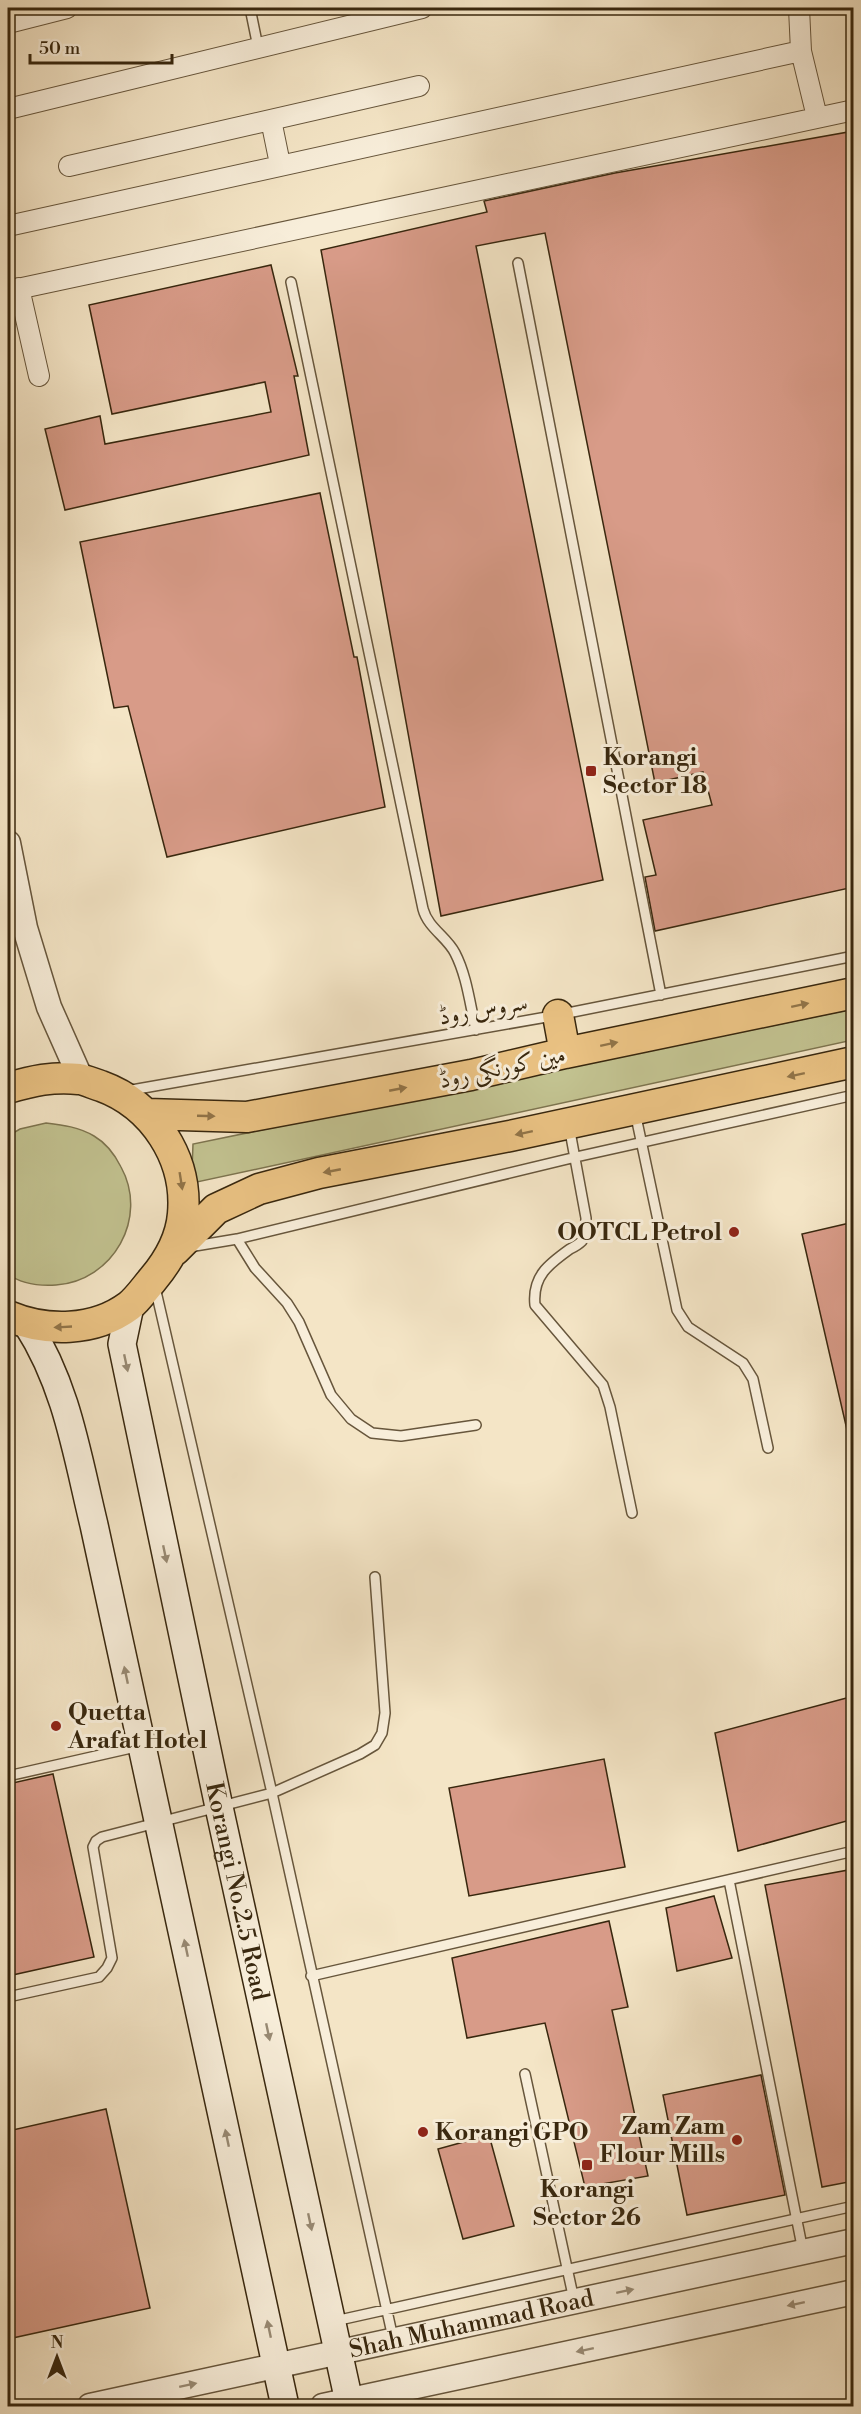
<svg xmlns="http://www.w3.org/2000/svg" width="861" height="2414" font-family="'Libre Bodoni',Amiri,serif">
  <rect width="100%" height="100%" fill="#f4e5c6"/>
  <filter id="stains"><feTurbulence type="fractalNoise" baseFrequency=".00333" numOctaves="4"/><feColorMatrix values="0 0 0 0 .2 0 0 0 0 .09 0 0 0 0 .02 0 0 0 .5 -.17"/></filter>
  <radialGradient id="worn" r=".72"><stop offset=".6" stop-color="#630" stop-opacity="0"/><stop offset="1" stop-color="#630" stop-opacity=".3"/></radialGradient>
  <path fill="#c2c290" stroke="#7d744f" stroke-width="1.5" d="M 853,1009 L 853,1040 L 197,1182 L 192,1170 L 193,1144 Z
    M 46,1123 C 63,1125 79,1127 94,1136 C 106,1143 115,1155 121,1167 C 149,1218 113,1281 56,1285 C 39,1286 21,1284 8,1274 L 8,1136 L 20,1129 Z"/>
  <path fill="#d89b88" stroke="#38270e" stroke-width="1.5" d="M 854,131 L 854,887 L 655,931 L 645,877 L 656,875 L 643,820 L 712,805 L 703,772 L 655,783 L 545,233 L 476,246 L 603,880 L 441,916 L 321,250 L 487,212 L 484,201 L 615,173 Z
    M 271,265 L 298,376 L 294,376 L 309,455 L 65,510 L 45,429 L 100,416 L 105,444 L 271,412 L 265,382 L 112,414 L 89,305 Z
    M 320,493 L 354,657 L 357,657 L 385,807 L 167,857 L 128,706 L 114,708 L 80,542 Z
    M 854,1222 L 854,1430 L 847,1430 L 802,1234 Z
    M 854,1696 L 854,1819 L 738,1851 L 715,1733 Z
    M 604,1759 L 625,1867 L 469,1896 L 449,1788 Z
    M 53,1774 L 94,1957 L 8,1976 L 8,1784 Z
    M 854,1869 L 854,2181 L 822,2187 L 765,1885 Z
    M 714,1896 L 732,1958 L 677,1971 L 666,1908 Z
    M 609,1921 L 628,2007 L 612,2010 L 648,2176 L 585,2187 L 545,2023 L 467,2038 L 452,1958 Z
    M 761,2075 L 785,2195 L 687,2215 L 663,2095 Z
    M 106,2109 L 150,2308 L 8,2339 L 8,2131 Z
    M 489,2135 L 514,2226 L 463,2239 L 438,2149 Z"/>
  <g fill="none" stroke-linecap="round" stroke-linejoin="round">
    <g stroke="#67563c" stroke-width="12">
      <path id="service" d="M 250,8 L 258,47
        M 518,263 L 661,995
        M 291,282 L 423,909 C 428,928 447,937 455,953 C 467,976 470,1005 476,1030
        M 126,1091 L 558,1015 L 854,956
        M 635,1112 L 677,1310 L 688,1327 L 743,1363 L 753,1379 L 768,1448
        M 569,1126 L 586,1218 C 586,1225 586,1235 582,1241 C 579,1244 574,1247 570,1249 C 549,1264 532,1276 535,1305 L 603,1385 L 610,1407 L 632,1513
        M 237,1239 L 255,1268 L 287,1303 L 299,1322 L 331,1395 L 351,1419 L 372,1433 L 401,1436 L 476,1425
        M 189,1247 L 237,1239 L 576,1157 L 854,1095
        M 155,1287 L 272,1793 L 393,2338
        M 8,1776 L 140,1746
        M 729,1880 L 803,2251
        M 311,1976 L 854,1851
        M 8,1997 L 99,1977 L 107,1968 L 112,1958 L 93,1847 L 96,1841 L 102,1837 L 272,1793 L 360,1754 L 375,1745 L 382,1733 L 385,1713 L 375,1577
        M 525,2074 L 574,2300
        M 335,2321 L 854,2206"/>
    </g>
    <g stroke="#67563c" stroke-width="22">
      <path id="minor" d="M 799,8 L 801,51 L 817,117
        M 8,23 L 67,8
        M 8,109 L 422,8
        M 271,120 L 280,164
        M 69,166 L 419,86
        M 8,226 L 801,51
        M 19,288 L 39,376
        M 8,291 L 854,110
        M 396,2391 L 399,2406"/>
    </g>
    <g stroke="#67563c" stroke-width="27">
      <g id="tertiary">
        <path d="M 8,843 L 25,928 L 49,1007 L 81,1079"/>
        <path id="s1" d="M 90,2406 L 854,2241"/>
        <path d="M 323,2406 L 854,2292"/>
      </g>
    </g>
    <g stroke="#38270e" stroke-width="30">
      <g id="secondary">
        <path id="s2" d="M 130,1306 L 122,1344 L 219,1807 L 350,2406"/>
        <path d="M 27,1324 C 67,1386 77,1455 94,1525 L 285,2406"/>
      </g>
    </g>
    <g stroke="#38270e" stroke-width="33">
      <path id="primary" d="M 558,1015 L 565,1053
        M 8,1088 C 32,1081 53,1076 79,1079 C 86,1080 94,1084 101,1086 C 153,1105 188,1158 183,1214 C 181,1239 169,1260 153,1279 C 146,1287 138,1299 129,1306 C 94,1332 46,1332 8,1316
        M 147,1114 L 247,1117 L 471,1075 L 565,1053 L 854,993
        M 175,1250 L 216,1209 L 259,1189 L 319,1173 L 510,1136 L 854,1062"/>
    </g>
    <use href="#service" stroke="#f8eeda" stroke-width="9"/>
    <use href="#minor" stroke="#f8eeda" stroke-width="20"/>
    <use href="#tertiary" stroke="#f8eeda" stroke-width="24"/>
    <use href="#secondary" stroke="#f8eeda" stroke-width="27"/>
    <use href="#primary" stroke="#eac283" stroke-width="30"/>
  </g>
  <defs><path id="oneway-solid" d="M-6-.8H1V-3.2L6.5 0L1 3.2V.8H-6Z" transform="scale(1.5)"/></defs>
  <g fill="#917448">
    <use href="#oneway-solid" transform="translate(800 1005) rotate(-12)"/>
    <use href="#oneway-solid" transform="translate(609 1044) rotate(-12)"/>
    <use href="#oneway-solid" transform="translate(796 1075) rotate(168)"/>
    <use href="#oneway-solid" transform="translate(398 1089) rotate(-11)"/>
    <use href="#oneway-solid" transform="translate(206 1116) rotate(2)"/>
    <use href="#oneway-solid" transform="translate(524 1133) rotate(168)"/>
    <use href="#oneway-solid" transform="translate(332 1171) rotate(169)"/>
    <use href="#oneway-solid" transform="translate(181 1181) rotate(81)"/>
    <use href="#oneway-solid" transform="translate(63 1327) rotate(177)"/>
  </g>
  <g fill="#988a74">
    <use href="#oneway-solid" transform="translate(126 1363) rotate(78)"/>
    <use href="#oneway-solid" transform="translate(165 1554) rotate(78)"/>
    <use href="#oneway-solid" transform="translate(126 1675) rotate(-102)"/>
    <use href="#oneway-solid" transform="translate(186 1948) rotate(-102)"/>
    <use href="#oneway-solid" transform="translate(268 2032) rotate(78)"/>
    <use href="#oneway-solid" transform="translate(227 2138) rotate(-102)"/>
    <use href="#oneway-solid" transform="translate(310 2222) rotate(78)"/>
    <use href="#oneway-solid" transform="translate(625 2291) rotate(-12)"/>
    <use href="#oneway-solid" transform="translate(796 2304) rotate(168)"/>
    <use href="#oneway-solid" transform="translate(269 2329) rotate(-102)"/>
    <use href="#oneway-solid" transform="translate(585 2350) rotate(168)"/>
    <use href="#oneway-solid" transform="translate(188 2385) rotate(-12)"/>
  </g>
  <g fill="#8f2418" stroke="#f8eeda" stroke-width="2">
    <rect x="585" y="765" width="12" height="12" rx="3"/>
    <circle cx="734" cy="1232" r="6"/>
    <circle cx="56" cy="1726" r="6"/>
    <circle cx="423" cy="2132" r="6"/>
    <circle cx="737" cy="2140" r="6"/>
    <rect x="581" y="2159" width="12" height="12" rx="3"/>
  </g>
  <g text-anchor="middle" stroke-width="6" stroke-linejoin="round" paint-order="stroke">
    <g font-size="24" font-weight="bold" fill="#38270e" stroke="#f8eeda" text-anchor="start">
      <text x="603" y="765">Korangi<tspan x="603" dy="28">Sector 18</tspan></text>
      <text x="722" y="1240" text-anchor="end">OOTCL Petrol</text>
      <text x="68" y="1720">Quetta<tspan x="68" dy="28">Arafat Hotel</tspan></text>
      <text x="725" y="2134" text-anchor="end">Zam Zam<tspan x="725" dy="28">Flour Mills</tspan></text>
      <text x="435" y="2140">Korangi GPO</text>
      <text x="587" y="2197" text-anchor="middle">Korangi<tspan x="587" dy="28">Sector 26</tspan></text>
    </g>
    <g font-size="24" fill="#38270e" stroke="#f8eeda">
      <text transform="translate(483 1009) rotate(-10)" y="8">سروس روڈ</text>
      <text transform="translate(502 1067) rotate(-12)" y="8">مین کورنگی روڈ</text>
      <text dy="8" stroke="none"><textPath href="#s2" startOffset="598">Korangi No.2.5 Road</textPath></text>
      <text dy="8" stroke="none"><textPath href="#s1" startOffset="390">Shah Muhammad Road</textPath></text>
    </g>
  </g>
  <rect width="861" height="2414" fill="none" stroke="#f4e5c6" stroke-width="30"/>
  <rect x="9" y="9" width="843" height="2396" fill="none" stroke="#38270e" stroke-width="3"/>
  <rect x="15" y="15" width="831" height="2384" fill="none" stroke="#38270e" stroke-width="1.5"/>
  <g transform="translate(57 2357)" stroke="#f8eeda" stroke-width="4.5" paint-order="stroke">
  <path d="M0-4.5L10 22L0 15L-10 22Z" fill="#38270e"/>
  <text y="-9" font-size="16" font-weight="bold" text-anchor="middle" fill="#38270e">N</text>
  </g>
  <path d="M30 54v9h142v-9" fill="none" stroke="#38270e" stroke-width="3"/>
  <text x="39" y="54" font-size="18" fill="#38270e" stroke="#f8eeda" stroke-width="4.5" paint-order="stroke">50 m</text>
  <rect width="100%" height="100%" filter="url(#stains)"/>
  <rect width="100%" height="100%" fill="url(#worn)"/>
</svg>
